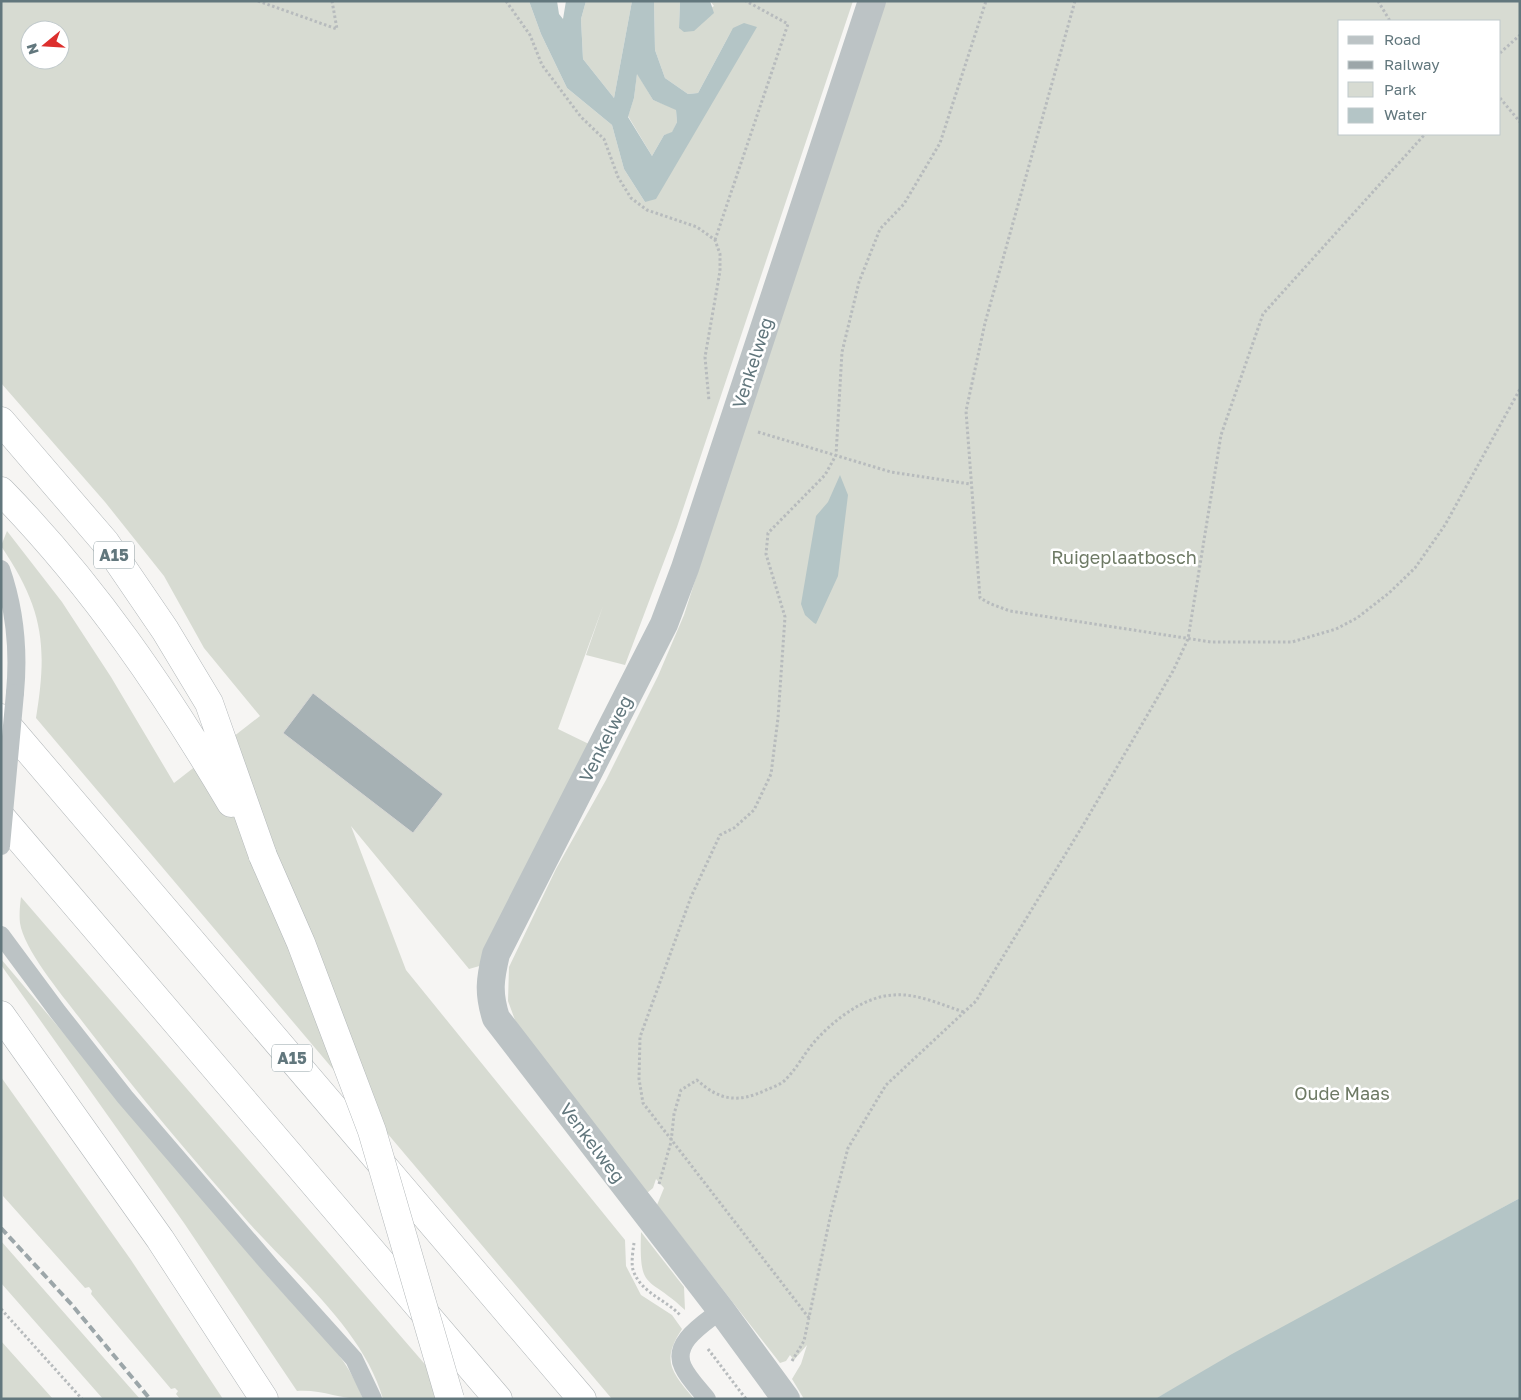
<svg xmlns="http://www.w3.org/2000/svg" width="1521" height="1400" font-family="'Golos Text',sans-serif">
  <rect width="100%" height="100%" fill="#f6f5f3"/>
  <path fill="#d7dbd2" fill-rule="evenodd" d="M 1,1 L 529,1 L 541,34 L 567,88 L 612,125 L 624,169 L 645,202 L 733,28 L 698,93 L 688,94 L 665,78 L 655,50 L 654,1 L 680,1 L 679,28 L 714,6 L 710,1 L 853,1 L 677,527 L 625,665 L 586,655 L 603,606 L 558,729 L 593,746 L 483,965 L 469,969 L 351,826 L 406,970 L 625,1240 L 626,1266 L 641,1295 L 672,1315 L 682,1329 C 661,1361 671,1371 694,1399 L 612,1399 L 36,718 C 48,645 43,608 1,546 L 7,531 L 62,602 L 111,677 L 174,783 L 260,716 L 204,648 L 164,576 L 105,502 L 1,383 ZM 30,30 L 60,30 L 60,60 L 30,60 Z
    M 586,1 L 632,1 L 614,98 L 583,59 L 581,19 Z
    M 881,1 L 1520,1 L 1520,1198 L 1155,1399 L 804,1399 L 792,1379 L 801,1364 L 807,1345 L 794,1360 L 790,1355 L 786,1361 L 780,1363 L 657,1205 L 664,1188 L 656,1179 L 653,1188 L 647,1193 L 532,1046 L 515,1020 L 508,1001 L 509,967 L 556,869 L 606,780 L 658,676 L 684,615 ZM 1340,21 L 1500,21 L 1500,134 L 1340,134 Z
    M 637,73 L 653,100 L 676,109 L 677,122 L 672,133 L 664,135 L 652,156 L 628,116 L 634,98 Z
    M 21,897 L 455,1399 L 383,1399 C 364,1331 295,1274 249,1223 C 192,1158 137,1093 85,1025 C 67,1001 24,951 20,923 C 19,915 20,905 21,897 Z
    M 1,959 C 89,1063 176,1167 264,1272 C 298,1312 345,1348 363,1399 C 340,1399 320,1389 297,1391 L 184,1223 L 1,965 Z
    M 1,1077 L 131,1260 L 223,1399 L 180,1399 L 176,1394 L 178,1391 L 175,1388 L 171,1389 L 91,1294 L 92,1291 L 89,1287 L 85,1288 L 3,1196 Z
    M 641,1232 L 684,1287 L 685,1310 C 647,1274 639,1293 641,1232 Z
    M 1,1241 L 140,1399 L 103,1399 L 1,1283 Z
    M 1,1341 L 53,1399 L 1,1399 Z"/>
  <path fill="#b4c5c6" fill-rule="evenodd" d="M 529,1 L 557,1 L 559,14 L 563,19 L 566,1 L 586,1 L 581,19 L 583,59 L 614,98 L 632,1 L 654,1 L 655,50 L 665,78 L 688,94 L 698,93 L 733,28 L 744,23 L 757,27 L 656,199 L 645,202 L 624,169 L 612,125 L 567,88 L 541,34 ZM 637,74 L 653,100 L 676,110 L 677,122 L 672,132 L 664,135 L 652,156 L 628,117 L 634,98 Z
    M 680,1 L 710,1 L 714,13 L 694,31 L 684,32 L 679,28 Z
    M 840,475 L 848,495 L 838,576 L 816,624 L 814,623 L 805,615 L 801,604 L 816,516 L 828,502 Z
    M 1520,1198 L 1520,1399 L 1155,1399 L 1232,1354 Z"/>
  <path fill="#a6b1b4" stroke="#d7d7d5" d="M 313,693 L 443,794 L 413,833 L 283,733 Z"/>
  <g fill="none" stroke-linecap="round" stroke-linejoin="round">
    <g stroke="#b2b7b9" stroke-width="29">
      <path id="motorway" d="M 1,421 L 105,542 L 165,630 L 209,703 L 263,856
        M 1,491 C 93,585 165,691 231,803
        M 1,718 L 582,1399
        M 1,817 L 498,1399
        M 1,1015 L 160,1239 L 264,1399"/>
    </g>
    <path stroke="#b7bbbd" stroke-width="3" stroke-dasharray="2.5 2.5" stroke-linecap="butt" d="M 258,1 L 337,29 L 332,1
      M 506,1 L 530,35 L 542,65 L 581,117 L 604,139 L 618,177 L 631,198 L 647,210 L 697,227 L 715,240 L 720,254 L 720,271 L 705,357 L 709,401
      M 1075,1 L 985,323 L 966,411 L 980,598 L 991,604 L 1010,611 L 1211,642 L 1292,642 L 1336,629 L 1357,618 L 1389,593 L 1415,568 L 1445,525 L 1520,389
      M 1378,1 L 1390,21
      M 1500,53 L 1520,35
      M 1500,98 L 1520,122
      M 715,240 L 788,24 L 746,1
      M 758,432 L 891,472 L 970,484
      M 659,1184 L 671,1142 L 674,1114 L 681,1090 L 697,1080 C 720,1101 738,1103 766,1090 C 773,1087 782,1084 786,1079 C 798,1067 805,1052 816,1040 C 835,1019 865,996 894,995 C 917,993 942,1005 964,1012
      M 634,1243 C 633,1251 631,1262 633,1270 C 641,1293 665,1299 680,1315
      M 1,1309 L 82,1399
      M 809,1318 L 643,1103 L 639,1079 L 640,1037 L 691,897 L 720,835 L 734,828 L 754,810 L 771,774 L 778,718 L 785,617 L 766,554 L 768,533 L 825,475 L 836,455 L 842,352 L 859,282 L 880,229 L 904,204 L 940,143 L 986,1
      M 708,1349 L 746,1399
      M 792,1361 L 804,1341 L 831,1213 L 848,1148 L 886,1085 L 976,1001 L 1085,822 L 1173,671 L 1188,639 L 1221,435 L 1263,314 L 1425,134"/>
    <path stroke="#bcc3c5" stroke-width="18" d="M 1,569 C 15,609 19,650 15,693
      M 1,935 L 58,1012 L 125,1097 L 273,1269 L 354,1359 L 373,1399
      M 707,1399 C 699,1389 688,1378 683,1367 C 671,1342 705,1323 721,1310"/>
    <path stroke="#bcc3c5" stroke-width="28" d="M 786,1399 L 721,1310 L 496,1018 C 488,993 490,979 496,954 L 664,624 L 685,568 L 872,1"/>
    <use href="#motorway" stroke="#fff" stroke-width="28"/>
    <path stroke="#9ca6a9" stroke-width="4" stroke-dasharray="8 4" stroke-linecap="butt" d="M 1,1228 L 72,1305 L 150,1399"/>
    <g stroke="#b2b7b9" stroke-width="29" stroke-linecap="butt">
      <path id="motorway-bridge" d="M 263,856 L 301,943 L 372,1131 L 450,1399"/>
    </g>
    <path stroke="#bcc3c5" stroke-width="18" d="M 1,846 L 15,693"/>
    <use href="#motorway-bridge" stroke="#fff" stroke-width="28"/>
  </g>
  <g text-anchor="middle" stroke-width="5" stroke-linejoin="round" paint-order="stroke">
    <g fill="#fff" stroke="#91a0a4" stroke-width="1">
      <rect x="94" y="541.5" width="40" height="27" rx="4"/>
      <rect x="272" y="1044.5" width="40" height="27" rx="4"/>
    </g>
    <g font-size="16" font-weight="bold" fill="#62777d">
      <text x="114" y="561">A15</text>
      <text x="292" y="1064">A15</text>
    </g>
    <g font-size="18" fill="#62777d" stroke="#fff">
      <text transform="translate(753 363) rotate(-72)" y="6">Venkelweg</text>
      <text transform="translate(606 739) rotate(-63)" y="6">Venkelweg</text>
      <text transform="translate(592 1143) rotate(53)" y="6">Venkelweg</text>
    </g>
    <g font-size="18" fill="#6e7a65" stroke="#fff">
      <text x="1124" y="564">Ruigeplaatbosch</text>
      <text x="1342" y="1100">Oude Maas</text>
    </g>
  </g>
  <rect width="1521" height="1400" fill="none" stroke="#62777d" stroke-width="5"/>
  <rect x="1338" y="20" width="162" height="115" fill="#ffffff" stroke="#c0c9cb"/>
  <rect x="1348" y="36" width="25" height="8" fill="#bcc3c5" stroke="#c0c9cb"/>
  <text x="1384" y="45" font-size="15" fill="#62777d">Road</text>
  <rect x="1348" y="61" width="25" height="8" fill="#9ca6a9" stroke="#c0c9cb"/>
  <text x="1384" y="70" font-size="15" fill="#62777d">Railway</text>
  <rect x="1348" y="82" width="25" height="15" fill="#d7dbd2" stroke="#c0c9cb"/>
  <text x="1384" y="95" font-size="15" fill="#62777d">Park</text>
  <rect x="1348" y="108" width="25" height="15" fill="#b4c5c6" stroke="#c0c9cb"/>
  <text x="1384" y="120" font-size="15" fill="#62777d">Water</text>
  <g transform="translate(45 45) rotate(252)"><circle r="24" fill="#ffffff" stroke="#c0c9cb"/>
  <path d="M0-4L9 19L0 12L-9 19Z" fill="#dc2f2d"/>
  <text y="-8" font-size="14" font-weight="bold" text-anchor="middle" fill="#62777d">N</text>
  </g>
</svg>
